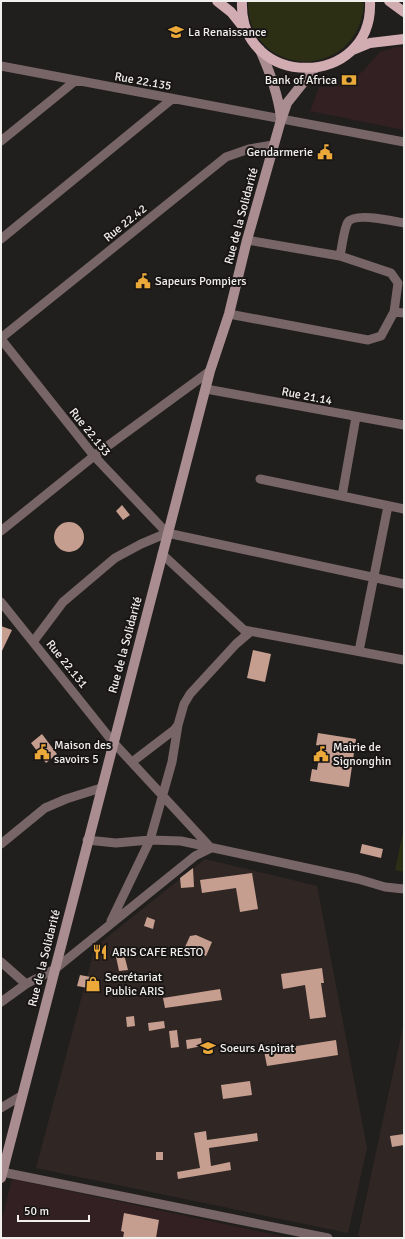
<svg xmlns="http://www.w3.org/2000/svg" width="405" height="1239" font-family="Signika,sans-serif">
  <rect width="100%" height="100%" fill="#211f1d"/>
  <path fill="#332023" d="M 397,47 L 404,47 L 404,130 L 310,111 L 319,87 L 333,87 L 350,82 L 363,71 L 380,52 Z
    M 12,1179 L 290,1238 L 1,1238 L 1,1223 Z"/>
  <path fill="#302724" d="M 205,859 L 317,886 L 367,1148 L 348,1233 L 36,1168 L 95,947 Z
    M 404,1022 L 404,1238 L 366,1238 L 358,1236 Z"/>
  <path fill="#2c2f13" d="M 248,1 L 363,1 L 364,4 C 358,83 247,79 248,1 Z
    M 404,828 L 404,872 L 395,870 Z"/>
  <path fill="#c59e8f" d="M 122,505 L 130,515 L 123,520 L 116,511 Z
    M54 537a15 15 0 1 1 30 0a15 15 0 1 1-30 0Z
    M 1,626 L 12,630 L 1,653 Z
    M 253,650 L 271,654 L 265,682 L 247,678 Z
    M 318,733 L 356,739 L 349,787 L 310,781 L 312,769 L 317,770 L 321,746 L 316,745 Z
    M 42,734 L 57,754 L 46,763 L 31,743 Z
    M 362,844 L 383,849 L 381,858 L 360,853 Z
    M 193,868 L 194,887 L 181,888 L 180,878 Z
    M 252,873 L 258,909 L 240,912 L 236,888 L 202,893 L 200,880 Z
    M 147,917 L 155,920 L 153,929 L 144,926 Z
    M 196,935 L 212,942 L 206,956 L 185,947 L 190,936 Z
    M 123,950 L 128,970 L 119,971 L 115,952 Z
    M 322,968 L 324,983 L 321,983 L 326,1017 L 310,1019 L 305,985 L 283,989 L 281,974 Z
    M 80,975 L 96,978 L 93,989 L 77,986 Z
    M 220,989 L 222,1000 L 165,1008 L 163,998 Z
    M 134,1016 L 135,1026 L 127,1027 L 126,1017 Z
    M 164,1021 L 165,1028 L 149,1031 L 148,1023 Z
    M 177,1030 L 179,1047 L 171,1048 L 169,1031 Z
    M 201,1038 L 202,1046 L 187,1049 L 186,1040 Z
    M 336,1040 L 338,1055 L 267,1066 L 264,1051 Z
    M 250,1081 L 252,1095 L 223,1099 L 221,1085 Z
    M 206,1131 L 207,1140 L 257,1133 L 258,1141 L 209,1148 L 211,1166 L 230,1162 L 231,1170 L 178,1179 L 177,1172 L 200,1168 L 194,1133 Z
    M 404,1134 L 404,1145 L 392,1147 L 390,1136 Z
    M 156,1152 L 163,1152 L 163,1160 L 156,1160 Z
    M 124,1213 L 159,1220 L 156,1238 L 123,1238 L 124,1232 L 121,1231 Z"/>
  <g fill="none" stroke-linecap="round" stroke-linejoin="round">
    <path stroke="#776567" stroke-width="9" d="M 1,66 L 404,142
      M 1,141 L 75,81
      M 1,239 L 172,99
      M 340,256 C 342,247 344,228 348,222 C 355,212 393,221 404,223
      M 394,312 L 404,313
      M 229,314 L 368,340 L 381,336 L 394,312 L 398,283 L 391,273 L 340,256 L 247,240
      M 1,338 L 226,157 L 249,149 L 273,145
      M 1,339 L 94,456 L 167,533
      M 206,389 L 404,425
      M 260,479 L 404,509
      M 342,496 L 356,417
      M 1,531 L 94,456 L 210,371
      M 162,554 L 244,630 L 404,660
      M 1,602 L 113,742 L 211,848
      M 33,642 L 63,602 L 115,558 L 141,544 L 167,533 L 404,584
      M 359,651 L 388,506
      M 132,762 L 174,730 L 178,725 L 184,704 L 190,694 L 236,644 L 250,632
      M 87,840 L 116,843 L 150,840 L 181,841 L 358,879 L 385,887 L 404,889
      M 1,844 L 45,808 L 66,799 L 101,788
      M 111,921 L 150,840 L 172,762 L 178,725
      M 1,962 L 26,984
      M 1,1002 L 26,984 L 55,969 L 195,856 L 211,848
      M 1,1108 L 21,1096
      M 2,1172 L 328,1238"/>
    <path stroke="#a98d91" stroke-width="10" d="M 260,50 C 270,72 278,93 281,118
      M 1,1178 L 210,371 L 229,314 L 247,240 L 281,120 L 287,103 L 315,68"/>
    <path stroke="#d1acb1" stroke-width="10" d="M 217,1 L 231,12 L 243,27
      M 242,1 C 238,90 374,90 370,1
      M 389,1 L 404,12
      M 353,50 L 370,43 L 404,39"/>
  </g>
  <defs>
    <g id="school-bare" transform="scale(1.2)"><path d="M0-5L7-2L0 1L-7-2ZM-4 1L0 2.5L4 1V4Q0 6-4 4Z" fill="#eba93a" stroke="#181514" stroke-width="2.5" paint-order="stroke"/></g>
    <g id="bank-bare" transform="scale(1.2)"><path d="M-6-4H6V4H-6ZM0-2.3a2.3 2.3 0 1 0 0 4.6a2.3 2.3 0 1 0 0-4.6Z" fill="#eba93a" stroke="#181514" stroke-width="2.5" paint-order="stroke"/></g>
    <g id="civic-bare" transform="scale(1.2)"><path d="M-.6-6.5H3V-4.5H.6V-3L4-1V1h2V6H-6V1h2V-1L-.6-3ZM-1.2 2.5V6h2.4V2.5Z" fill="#eba93a" stroke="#181514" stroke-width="2.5" paint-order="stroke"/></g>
    <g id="restaurant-bare" transform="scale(1.2)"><path d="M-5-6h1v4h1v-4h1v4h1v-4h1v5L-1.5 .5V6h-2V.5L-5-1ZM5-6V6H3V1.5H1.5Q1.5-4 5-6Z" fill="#eba93a" stroke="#181514" stroke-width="2.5" paint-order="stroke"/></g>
    <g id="shop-bare" transform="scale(1.2)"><path d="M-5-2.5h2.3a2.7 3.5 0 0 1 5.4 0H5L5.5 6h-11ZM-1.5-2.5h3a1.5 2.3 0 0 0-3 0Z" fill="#eba93a" stroke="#181514" stroke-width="2.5" paint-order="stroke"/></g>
    <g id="university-bare" transform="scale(1.2)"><path d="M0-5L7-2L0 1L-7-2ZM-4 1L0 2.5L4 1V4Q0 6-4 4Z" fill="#eba93a" stroke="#181514" stroke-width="2.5" paint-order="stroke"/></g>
  </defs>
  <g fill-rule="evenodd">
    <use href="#school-bare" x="176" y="32"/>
    <use href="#bank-bare" x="349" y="80"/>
    <use href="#civic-bare" x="325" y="152"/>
    <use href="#civic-bare" x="143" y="281"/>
    <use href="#civic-bare" x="42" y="752"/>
    <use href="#civic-bare" x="321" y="754"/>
    <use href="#restaurant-bare" x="100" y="952"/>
    <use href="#shop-bare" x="93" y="984"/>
    <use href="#university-bare" x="208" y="1048"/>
  </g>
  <g text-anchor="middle" stroke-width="4" stroke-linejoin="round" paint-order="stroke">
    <g font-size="12" fill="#f1efee" stroke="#181514" text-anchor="start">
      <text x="188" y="36">La Renaissance</text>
      <text x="337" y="84" text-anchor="end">Bank of Africa</text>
      <text x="313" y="156" text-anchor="end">Gendarmerie</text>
      <text x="155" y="285">Sapeurs Pompiers</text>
      <text x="54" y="749">Maison des<tspan x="54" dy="14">savoirs 5</tspan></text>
      <text x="333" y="751">Mairie de<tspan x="333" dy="14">Signonghin</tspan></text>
      <text x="112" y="956">ARIS CAFE RESTO</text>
      <text x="105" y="981">Secrétariat<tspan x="105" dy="14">Public ARIS</tspan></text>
      <text x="220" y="1052">Soeurs Aspirat</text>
    </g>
    <g font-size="12" fill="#f1efee" stroke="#181514">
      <text transform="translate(143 81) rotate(10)" y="4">Rue 22.135</text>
      <text transform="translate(241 216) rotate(-75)" y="4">Rue de la Solidarité</text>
      <text transform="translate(125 223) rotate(-39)" y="4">Rue 22.42</text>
      <text transform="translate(307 396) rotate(11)" y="4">Rue 21.14</text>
      <text transform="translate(90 432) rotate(51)" y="4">Rue 22.133</text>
      <text transform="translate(125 645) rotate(-75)" y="4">Rue de la Solidarité</text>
      <text transform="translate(67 664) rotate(51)" y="4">Rue 22.131</text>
      <text transform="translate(44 958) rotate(-76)" y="4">Rue de la Solidarité</text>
    </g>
  </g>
  <rect width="405" height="1239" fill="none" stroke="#f1efee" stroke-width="4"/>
  <path d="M18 1215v6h71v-6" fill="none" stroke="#f1efee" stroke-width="2"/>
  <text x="24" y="1215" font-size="12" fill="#f1efee" stroke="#181514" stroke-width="3" paint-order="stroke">50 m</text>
</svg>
